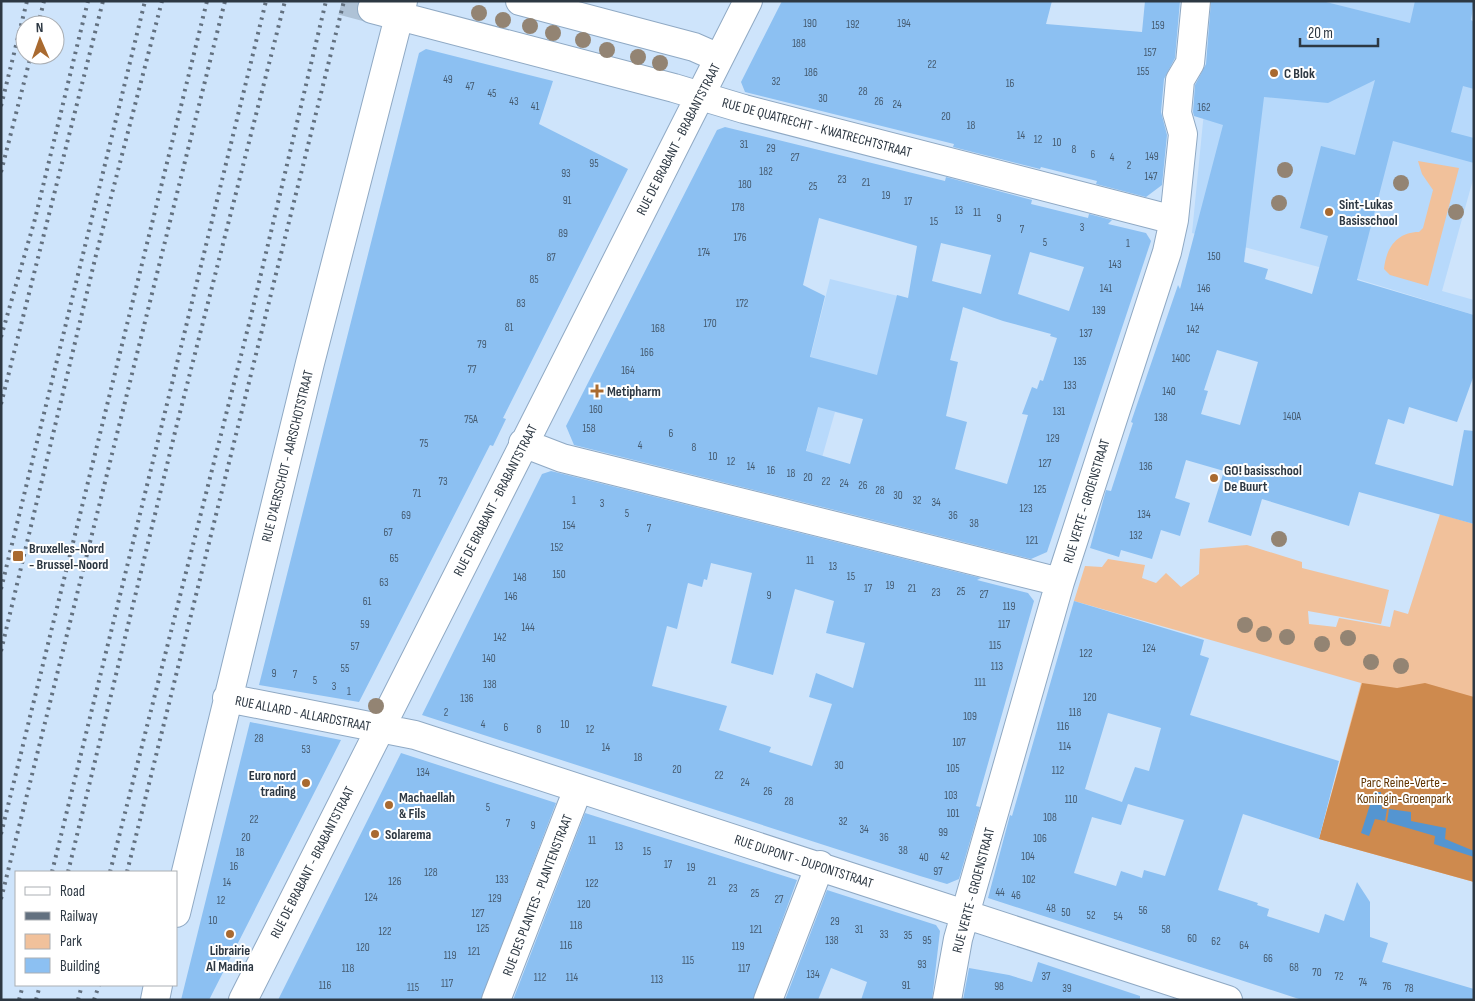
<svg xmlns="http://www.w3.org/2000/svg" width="1475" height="1001" font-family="'Sofia Sans Condensed',sans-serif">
  <rect width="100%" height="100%" fill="#cee4fb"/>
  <path fill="#b7d9fb" d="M 1215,1 L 1474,1 L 1474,176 L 1442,291 L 1474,300 L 1474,315 L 1319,267 L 1192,233 Z
    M 830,279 L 962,312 L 937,413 L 874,422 L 835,412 L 821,461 L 806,453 L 810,438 L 791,434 Z"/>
  <path fill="#f1c19b" d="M 1418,161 L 1459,168 L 1428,286 L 1390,275 L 1384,269 C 1386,248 1397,232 1419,232 L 1423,228 L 1433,190 L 1422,174 Z
    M 1440,514 L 1474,524 L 1474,882 L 1319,839 L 1361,683 L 1074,601 L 1085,566 L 1102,567 L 1108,559 L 1145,565 L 1142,578 L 1156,583 L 1166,573 L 1181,587 L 1199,574 L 1200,549 L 1247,545 L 1302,562 L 1302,568 L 1389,590 L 1381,624 L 1308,611 L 1309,624 L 1336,627 L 1339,618 L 1390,627 L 1394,610 L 1408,614 Z"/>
  <path fill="#ce8a4e" d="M 1362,683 L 1397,688 L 1425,683 L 1474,697 L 1474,882 L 1319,839 Z"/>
  <path fill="#5495d1" d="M 1374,792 L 1381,792 L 1382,809 L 1387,809 L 1385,821 L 1375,819 L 1369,836 L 1361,833 Z
    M 1389,809 L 1411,812 L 1411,821 L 1446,828 L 1445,839 L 1474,851 L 1474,857 L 1434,844 L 1435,836 L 1387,822 Z"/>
  <path fill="#8cc0f2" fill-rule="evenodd" d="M 782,1 L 1052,1 L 1046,24 L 1142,32 L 1145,1 L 1180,1 L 1175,58 L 1164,79 L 1161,112 L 1167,135 L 1162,185 L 1146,197 L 1096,184 L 1097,181 L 1041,167 L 1040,169 L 953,147 L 954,144 L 745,92 L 741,82 Z
    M 1211,1 L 1322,1 L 1410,23 L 1415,1 L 1474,1 L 1471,20 L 1474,22 L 1474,89 L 1463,86 L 1451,132 L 1474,138 L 1474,163 L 1393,141 L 1357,280 L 1474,315 L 1474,375 L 1457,422 L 1409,407 L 1404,424 L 1388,419 L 1375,464 L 1453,486 L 1464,430 L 1474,431 L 1474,524 L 1359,492 L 1349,526 L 1262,499 L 1251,536 L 1208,522 L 1224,471 L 1186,460 L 1175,498 L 1190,503 L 1180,536 L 1161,530 L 1152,559 L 1121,550 L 1119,557 L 1090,548 L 1106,490 L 1111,491 L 1133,423 L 1131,422 L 1178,285 L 1180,289 L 1223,125 L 1194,116 L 1193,112 L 1195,85 L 1206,64 ZM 1375,80 L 1355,155 L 1321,146 L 1300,228 L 1328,236 L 1312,294 L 1265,279 L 1268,269 L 1244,262 L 1264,97 L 1328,103 ZM 1217,350 L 1258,362 L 1240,425 L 1201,414 L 1208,391 L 1204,390 Z
    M 426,49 L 553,81 L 539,124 L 628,169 L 503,418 L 506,419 L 493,446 L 490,445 L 359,702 L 259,685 L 419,53 Z
    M 725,127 L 945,181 L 946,177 L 1032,200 L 1031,204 L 1088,218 L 1089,214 L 1112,220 L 1108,224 L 1146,233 L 1151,241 L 1047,552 L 1031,559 L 574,445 L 566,426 L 717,130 ZM 819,218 L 917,246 L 908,298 L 897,295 L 877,375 L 810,357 L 825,296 L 803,285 ZM 941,243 L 991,255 L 981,294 L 932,281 ZM 1030,252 L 1084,267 L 1069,311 L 1018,294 ZM 963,307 L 1003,321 L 1051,334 L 1050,336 L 1057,338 L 1043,381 L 1040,380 L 1037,389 L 1032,387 L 1022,414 L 1028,415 L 1007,484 L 955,469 L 967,422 L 946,416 L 958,362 L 950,360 ZM 818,407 L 863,419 L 850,464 L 806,451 Z
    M 551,471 L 981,578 L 977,580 L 1028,593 L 1034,601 L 976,806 L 980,807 L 959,879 L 947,884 L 920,876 L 422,715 L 542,474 ZM 711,563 L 752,573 L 731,663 L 773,675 L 795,589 L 834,601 L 826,633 L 865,643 L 853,688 L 816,673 L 809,697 L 832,704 L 812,766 L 769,752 L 771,747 L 719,730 L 727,706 L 652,686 L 667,626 L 677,629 L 688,583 L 702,587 L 704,579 L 707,580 Z
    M 1074,601 L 1204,640 L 1200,655 L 1209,658 L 1190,715 L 1339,761 L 1319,839 L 1243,814 L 1218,890 L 1258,903 L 1257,905 L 1269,909 L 1267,916 L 1319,933 L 1325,914 L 1344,921 L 1357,882 L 1370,902 L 1370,937 L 1388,943 L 1382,962 L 1474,989 L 1474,1000 L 1302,1000 L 988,898 L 1010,815 L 1012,816 ZM 1108,713 L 1161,728 L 1149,771 L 1135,767 L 1122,802 L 1085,789 ZM 1128,804 L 1184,820 L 1165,876 L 1144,870 L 1142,878 L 1121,871 L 1116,886 L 1074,873 L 1092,817 L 1121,825 Z
    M 250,722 L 341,740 L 209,1000 L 181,1000 Z
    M 401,753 L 556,803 L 481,1000 L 278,1000 Z
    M 585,813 L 797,880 L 753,1000 L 513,1000 Z
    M 827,890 L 936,925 L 940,931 L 932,1000 L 861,1000 L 867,982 L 831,968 L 818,1000 L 785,1000 Z
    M 1038,962 L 1140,996 L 1140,1000 L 963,1000 L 969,968 L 1009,975 L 1032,982 Z"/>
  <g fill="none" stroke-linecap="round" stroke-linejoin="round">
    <path stroke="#aec2d6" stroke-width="28" stroke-dasharray="28 14" stroke-linecap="butt" d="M 342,1 L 372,9"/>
    <g stroke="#8fa9c4" stroke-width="30">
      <path id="minor" d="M 520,1 L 694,47 L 719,58
        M 372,9 L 674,88 L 744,109 L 1174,220
        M 523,443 L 562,458 L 1060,582
        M 227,698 L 415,735 L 1228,1000
        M 176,913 L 310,363 L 403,1
        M 155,1000 L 158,985
        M 243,1000 L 748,1
        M 496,1000 L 578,789
        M 768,1000 L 820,865
        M 947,1000 L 958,939 L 1060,582 L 1167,252 L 1174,220 L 1183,134 L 1177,113 L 1180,80 L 1190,63 L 1196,1"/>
    </g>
    <use href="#minor" stroke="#fff" stroke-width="28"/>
    <path stroke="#637180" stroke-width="4" stroke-dasharray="2.5 5" stroke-linecap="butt" d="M 38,25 L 44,1
      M 1,106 L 27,1
      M 1,172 L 31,55
      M 1,337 L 35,219 L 88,1
      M 1,404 L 103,1
      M 1,589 L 145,1
      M 1,651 L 96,255 L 162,1
      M 1,834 L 207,1
      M 52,872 L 266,1
      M 68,872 L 176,428 L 285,1
      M 110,872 L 250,320 L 326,1
      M 127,872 L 344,1
      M 1,899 L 225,1
      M 19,1000 L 23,985
      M 36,1000 L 40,985
      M 78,1000 L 82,985
      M 94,1000 L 99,985"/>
  </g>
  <g fill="#938473">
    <circle cx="479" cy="13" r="8"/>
    <circle cx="503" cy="20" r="8"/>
    <circle cx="530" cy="26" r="8"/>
    <circle cx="553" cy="33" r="8"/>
    <circle cx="583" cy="40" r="8"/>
    <circle cx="607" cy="50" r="8"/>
    <circle cx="638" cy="57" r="8"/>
    <circle cx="660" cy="63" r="8"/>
    <circle cx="1285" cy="170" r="8"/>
    <circle cx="1401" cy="183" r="8"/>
    <circle cx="1279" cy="203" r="8"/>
    <circle cx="1456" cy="212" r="8"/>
    <circle cx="1279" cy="539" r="8"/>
    <circle cx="1245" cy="625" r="8"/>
    <circle cx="1264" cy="634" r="8"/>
    <circle cx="1287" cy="637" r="8"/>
    <circle cx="1348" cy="638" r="8"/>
    <circle cx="1322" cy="644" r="8"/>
    <circle cx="1371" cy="662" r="8"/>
    <circle cx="1401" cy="666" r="8"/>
    <circle cx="376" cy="706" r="8"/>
  </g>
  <g fill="#a96a30" stroke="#fff" stroke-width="2">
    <circle cx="1274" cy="73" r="5"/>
    <circle cx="1329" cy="212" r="5"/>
    <path d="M594.5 383.5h5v5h5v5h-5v5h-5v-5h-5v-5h5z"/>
    <circle cx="1214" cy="478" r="5"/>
    <rect x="12" y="550" width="12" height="12" rx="2.5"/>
    <circle cx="306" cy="783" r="5"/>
    <circle cx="389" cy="805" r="5"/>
    <circle cx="375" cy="834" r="5"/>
    <circle cx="230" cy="934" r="5"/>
  </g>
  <g text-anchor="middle" stroke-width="4" stroke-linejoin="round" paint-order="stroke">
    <g font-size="11" fill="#455a6f">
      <text x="810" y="27">190</text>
      <text x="904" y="27">194</text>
      <text x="853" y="28">192</text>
      <text x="1158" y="29">159</text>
      <text x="799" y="47">188</text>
      <text x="1150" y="56">157</text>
      <text x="932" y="68">22</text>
      <text x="1143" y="75">155</text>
      <text x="811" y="76">186</text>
      <text x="448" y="83">49</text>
      <text x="776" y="85">32</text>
      <text x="1010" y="87">16</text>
      <text x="470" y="90">47</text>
      <text x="863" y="95">28</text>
      <text x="492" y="97">45</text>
      <text x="823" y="102">30</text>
      <text x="514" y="105">43</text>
      <text x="879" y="105">26</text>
      <text x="897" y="108">24</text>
      <text x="535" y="110">41</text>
      <text x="1204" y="111">162</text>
      <text x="946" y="120">20</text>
      <text x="971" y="129">18</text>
      <text x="1021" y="139">14</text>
      <text x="1038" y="143">12</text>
      <text x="1057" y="146">10</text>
      <text x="744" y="148">31</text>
      <text x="771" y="152">29</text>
      <text x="1074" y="153">8</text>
      <text x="1093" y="158">6</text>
      <text x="1152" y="160">149</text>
      <text x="795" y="161">27</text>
      <text x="1112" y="161">4</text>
      <text x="594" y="167">95</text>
      <text x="1129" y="169">2</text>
      <text x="766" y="175">182</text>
      <text x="566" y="177">93</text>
      <text x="1151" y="180">147</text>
      <text x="842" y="183">23</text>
      <text x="866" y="186">21</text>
      <text x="745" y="188">180</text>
      <text x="813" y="190">25</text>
      <text x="886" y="199">19</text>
      <text x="567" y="204">91</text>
      <text x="908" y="205">17</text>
      <text x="738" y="211">178</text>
      <text x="959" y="214">13</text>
      <text x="977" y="216">11</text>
      <text x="999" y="222">9</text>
      <text x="934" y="225">15</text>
      <text x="1082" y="231">3</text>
      <text x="1022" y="233">7</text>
      <text x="563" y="237">89</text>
      <text x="740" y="241">176</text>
      <text x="1045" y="246">5</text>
      <text x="1128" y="247">1</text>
      <text x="704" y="256">174</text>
      <text x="1214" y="260">150</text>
      <text x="551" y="261">87</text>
      <text x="1115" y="268">143</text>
      <text x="534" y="283">85</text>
      <text x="1106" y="292">141</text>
      <text x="1204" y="292">146</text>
      <text x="521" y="307">83</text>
      <text x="742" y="307">172</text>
      <text x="1197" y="311">144</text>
      <text x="1099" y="314">139</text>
      <text x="710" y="327">170</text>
      <text x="509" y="331">81</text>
      <text x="658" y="332">168</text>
      <text x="1193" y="333">142</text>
      <text x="1086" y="337">137</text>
      <text x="482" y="348">79</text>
      <text x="647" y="356">166</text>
      <text x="1181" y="362">140C</text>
      <text x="1080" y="365">135</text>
      <text x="472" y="373">77</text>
      <text x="628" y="374">164</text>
      <text x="1070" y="389">133</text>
      <text x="1169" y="395">140</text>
      <text x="596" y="413">160</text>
      <text x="1059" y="415">131</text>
      <text x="1292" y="420">140A</text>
      <text x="1161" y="421">138</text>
      <text x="471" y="423">75A</text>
      <text x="589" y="432">158</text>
      <text x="671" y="437">6</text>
      <text x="1053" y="442">129</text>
      <text x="424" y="447">75</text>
      <text x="640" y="449">4</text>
      <text x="694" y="451">8</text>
      <text x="713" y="460">10</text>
      <text x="731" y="465">12</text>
      <text x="1045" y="467">127</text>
      <text x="751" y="470">14</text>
      <text x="1146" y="470">136</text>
      <text x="771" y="474">16</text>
      <text x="791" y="477">18</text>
      <text x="808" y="481">20</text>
      <text x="443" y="485">73</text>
      <text x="826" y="485">22</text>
      <text x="844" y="487">24</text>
      <text x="863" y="489">26</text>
      <text x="1040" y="493">125</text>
      <text x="880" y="494">28</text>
      <text x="417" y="497">71</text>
      <text x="898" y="499">30</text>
      <text x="574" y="504">1</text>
      <text x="917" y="504">32</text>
      <text x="936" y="506">34</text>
      <text x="602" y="507">3</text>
      <text x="1026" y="512">123</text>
      <text x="627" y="517">5</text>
      <text x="1144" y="518">134</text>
      <text x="406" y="519">69</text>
      <text x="953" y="519">36</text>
      <text x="974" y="527">38</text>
      <text x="569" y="529">154</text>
      <text x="649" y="532">7</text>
      <text x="388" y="536">67</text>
      <text x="1136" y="539">132</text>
      <text x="1032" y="544">121</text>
      <text x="557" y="551">152</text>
      <text x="394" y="562">65</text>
      <text x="810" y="564">11</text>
      <text x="833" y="570">13</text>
      <text x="559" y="578">150</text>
      <text x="851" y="580">15</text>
      <text x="520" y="581">148</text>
      <text x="384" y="586">63</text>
      <text x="890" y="589">19</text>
      <text x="868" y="592">17</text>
      <text x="912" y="592">21</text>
      <text x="961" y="595">25</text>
      <text x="936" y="596">23</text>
      <text x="984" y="598">27</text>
      <text x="769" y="599">9</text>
      <text x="511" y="600">146</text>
      <text x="367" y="605">61</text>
      <text x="1009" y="610">119</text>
      <text x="365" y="628">59</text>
      <text x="1004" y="628">117</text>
      <text x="528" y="631">144</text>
      <text x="500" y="641">142</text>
      <text x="995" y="649">115</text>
      <text x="355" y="650">57</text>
      <text x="1149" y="652">124</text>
      <text x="1086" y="657">122</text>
      <text x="489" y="662">140</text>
      <text x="997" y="670">113</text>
      <text x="345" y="672">55</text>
      <text x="274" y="677">9</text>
      <text x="295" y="678">7</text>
      <text x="315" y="684">5</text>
      <text x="980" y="686">111</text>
      <text x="490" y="688">138</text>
      <text x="334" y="690">3</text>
      <text x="349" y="695">1</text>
      <text x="1090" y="701">120</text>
      <text x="467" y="702">136</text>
      <text x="446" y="716">2</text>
      <text x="1075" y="716">118</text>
      <text x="970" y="720">109</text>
      <text x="483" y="728">4</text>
      <text x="565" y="728">10</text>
      <text x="1063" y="730">116</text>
      <text x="506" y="731">6</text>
      <text x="539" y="733">8</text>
      <text x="590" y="733">12</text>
      <text x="259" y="742">28</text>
      <text x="959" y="746">107</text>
      <text x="1065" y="750">114</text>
      <text x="606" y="751">14</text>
      <text x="306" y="753">53</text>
      <text x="638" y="761">18</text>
      <text x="839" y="769">30</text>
      <text x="953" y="772">105</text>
      <text x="677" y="773">20</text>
      <text x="1058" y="774">112</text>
      <text x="423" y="776">134</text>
      <text x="719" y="779">22</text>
      <text x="745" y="786">24</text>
      <text x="768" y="795">26</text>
      <text x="951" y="799">103</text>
      <text x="1071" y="803">110</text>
      <text x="789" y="805">28</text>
      <text x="488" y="811">5</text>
      <text x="953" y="817">101</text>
      <text x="1050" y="821">108</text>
      <text x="254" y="823">22</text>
      <text x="843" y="825">32</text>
      <text x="508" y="827">7</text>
      <text x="533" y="829">9</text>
      <text x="864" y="833">34</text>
      <text x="943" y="836">99</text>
      <text x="246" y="841">20</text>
      <text x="884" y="841">36</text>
      <text x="1040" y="842">106</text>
      <text x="592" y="844">11</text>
      <text x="619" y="850">13</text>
      <text x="903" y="854">38</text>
      <text x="647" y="855">15</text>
      <text x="240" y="856">18</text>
      <text x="945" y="860">42</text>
      <text x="1028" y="860">104</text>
      <text x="924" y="861">40</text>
      <text x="668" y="868">17</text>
      <text x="234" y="870">16</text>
      <text x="691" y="871">19</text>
      <text x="938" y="875">97</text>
      <text x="431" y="876">128</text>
      <text x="502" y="883">133</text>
      <text x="1029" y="883">102</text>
      <text x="395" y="885">126</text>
      <text x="712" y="885">21</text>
      <text x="227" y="886">14</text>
      <text x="592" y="887">122</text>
      <text x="733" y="892">23</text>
      <text x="1000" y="896">44</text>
      <text x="755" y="897">25</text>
      <text x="1016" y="899">46</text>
      <text x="371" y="901">124</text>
      <text x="495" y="902">129</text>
      <text x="779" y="903">27</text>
      <text x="221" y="904">12</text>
      <text x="584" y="908">120</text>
      <text x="1051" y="912">48</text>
      <text x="1143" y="914">56</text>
      <text x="1066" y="916">50</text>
      <text x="478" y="917">127</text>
      <text x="1091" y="919">52</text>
      <text x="1118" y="920">54</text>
      <text x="213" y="924">10</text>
      <text x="835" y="925">29</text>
      <text x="576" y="929">118</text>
      <text x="483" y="932">125</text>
      <text x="756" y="933">121</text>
      <text x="859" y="933">31</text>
      <text x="1166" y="933">58</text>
      <text x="385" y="935">122</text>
      <text x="884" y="938">33</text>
      <text x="908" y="939">35</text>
      <text x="1192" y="942">60</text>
      <text x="832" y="944">138</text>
      <text x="927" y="944">95</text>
      <text x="1216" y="945">62</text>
      <text x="566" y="949">116</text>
      <text x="1244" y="949">64</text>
      <text x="738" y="950">119</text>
      <text x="363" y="951">120</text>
      <text x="474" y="955">121</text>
      <text x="450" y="959">119</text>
      <text x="1268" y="962">66</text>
      <text x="688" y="964">115</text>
      <text x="922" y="968">93</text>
      <text x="1294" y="971">68</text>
      <text x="348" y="972">118</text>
      <text x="744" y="972">117</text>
      <text x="1317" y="976">70</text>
      <text x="813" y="978">134</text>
      <text x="1046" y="980">37</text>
      <text x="1339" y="980">72</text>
      <text x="540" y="981">112</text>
      <text x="572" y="981">114</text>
      <text x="657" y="983">113</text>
      <text x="1363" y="986">74</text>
      <text x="447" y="987">117</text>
      <text x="325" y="989">116</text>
      <text x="906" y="989">91</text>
      <text x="999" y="990">98</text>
      <text x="1387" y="990">76</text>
      <text x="413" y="991">115</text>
      <text x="1067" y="992">39</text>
      <text x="1409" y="992">78</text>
    </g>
    <g font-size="14" font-weight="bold" fill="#2d3843" stroke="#fff" text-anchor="start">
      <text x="1284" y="78">C Blok</text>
      <text x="1339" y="209">Sint-Lukas<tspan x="1339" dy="16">Basisschool</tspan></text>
      <text x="607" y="396">Metipharm</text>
      <text x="1224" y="475">GO! basisschool<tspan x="1224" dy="16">De Buurt</tspan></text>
      <text x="29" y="553">Bruxelles-Nord<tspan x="29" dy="16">- Brussel-Noord</tspan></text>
      <text x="296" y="780" text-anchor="end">Euro nord<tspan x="296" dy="16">trading</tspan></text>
      <text x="399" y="802">Machaellah<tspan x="399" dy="16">&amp; Fils</tspan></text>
      <text x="385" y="839">Solarema</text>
      <text x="230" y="955" text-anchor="middle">Librairie<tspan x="230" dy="16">Al Madina</tspan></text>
    </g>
    <g font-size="14" fill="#2d3843" stroke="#fff">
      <text transform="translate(817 127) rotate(15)" y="5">RUE DE QUATRECHT - KWATRECHTSTRAAT</text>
      <text transform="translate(678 139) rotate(-63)" y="5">RUE DE BRABANT - BRABANTSTRAAT</text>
      <text transform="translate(287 456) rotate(-76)" y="5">RUE D'AERSCHOT - AARSCHOTSTRAAT</text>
      <text transform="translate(495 500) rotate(-63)" y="5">RUE DE BRABANT - BRABANTSTRAAT</text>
      <text transform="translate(1086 501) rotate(-73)" y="5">RUE VERTE - GROENSTRAAT</text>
      <text transform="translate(303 713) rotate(11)" y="5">RUE ALLARD - ALLARDSTRAAT</text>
      <text transform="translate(804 861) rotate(18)" y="5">RUE DUPONT - DUPONTSTRAAT</text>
      <text transform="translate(312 862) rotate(-63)" y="5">RUE DE BRABANT - BRABANTSTRAAT</text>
      <text transform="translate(973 890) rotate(-75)" y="5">RUE VERTE - GROENSTRAAT</text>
      <text transform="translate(537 895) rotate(-69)" y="5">RUE DES PLANTES - PLANTENSTRAAT</text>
    </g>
    <g font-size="14" fill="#623604" stroke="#fff">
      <text x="1404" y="787">Parc Reine-Verte -<tspan x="1404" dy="16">Koningin-Groenpark</tspan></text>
    </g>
  </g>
  <rect width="1475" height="1001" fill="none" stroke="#2d3843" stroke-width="5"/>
  <rect x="15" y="871" width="162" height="115" fill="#ffffff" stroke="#abafb4"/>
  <rect x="25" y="887" width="25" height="8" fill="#ffffff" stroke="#abafb4"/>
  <text x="60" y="896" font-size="15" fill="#2d3843">Road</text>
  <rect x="25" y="912" width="25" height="8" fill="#637180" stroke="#abafb4"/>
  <text x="60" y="921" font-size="15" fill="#2d3843">Railway</text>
  <rect x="25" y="934" width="25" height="15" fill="#f1c19b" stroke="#abafb4"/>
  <text x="60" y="946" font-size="15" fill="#2d3843">Park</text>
  <rect x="25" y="958" width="25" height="15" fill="#8cc0f2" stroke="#abafb4"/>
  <text x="60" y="971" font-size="15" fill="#2d3843">Building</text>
  <g transform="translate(40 40) rotate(358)"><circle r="24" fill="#ffffff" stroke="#abafb4"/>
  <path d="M0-4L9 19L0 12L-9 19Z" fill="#a96a30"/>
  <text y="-8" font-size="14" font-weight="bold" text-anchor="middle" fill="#2d3843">N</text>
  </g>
  <path d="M1300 38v8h78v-8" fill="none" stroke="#2d3843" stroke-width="2.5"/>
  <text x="1308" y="38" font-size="15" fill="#2d3843" stroke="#ffffff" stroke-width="4" paint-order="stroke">20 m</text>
</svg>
